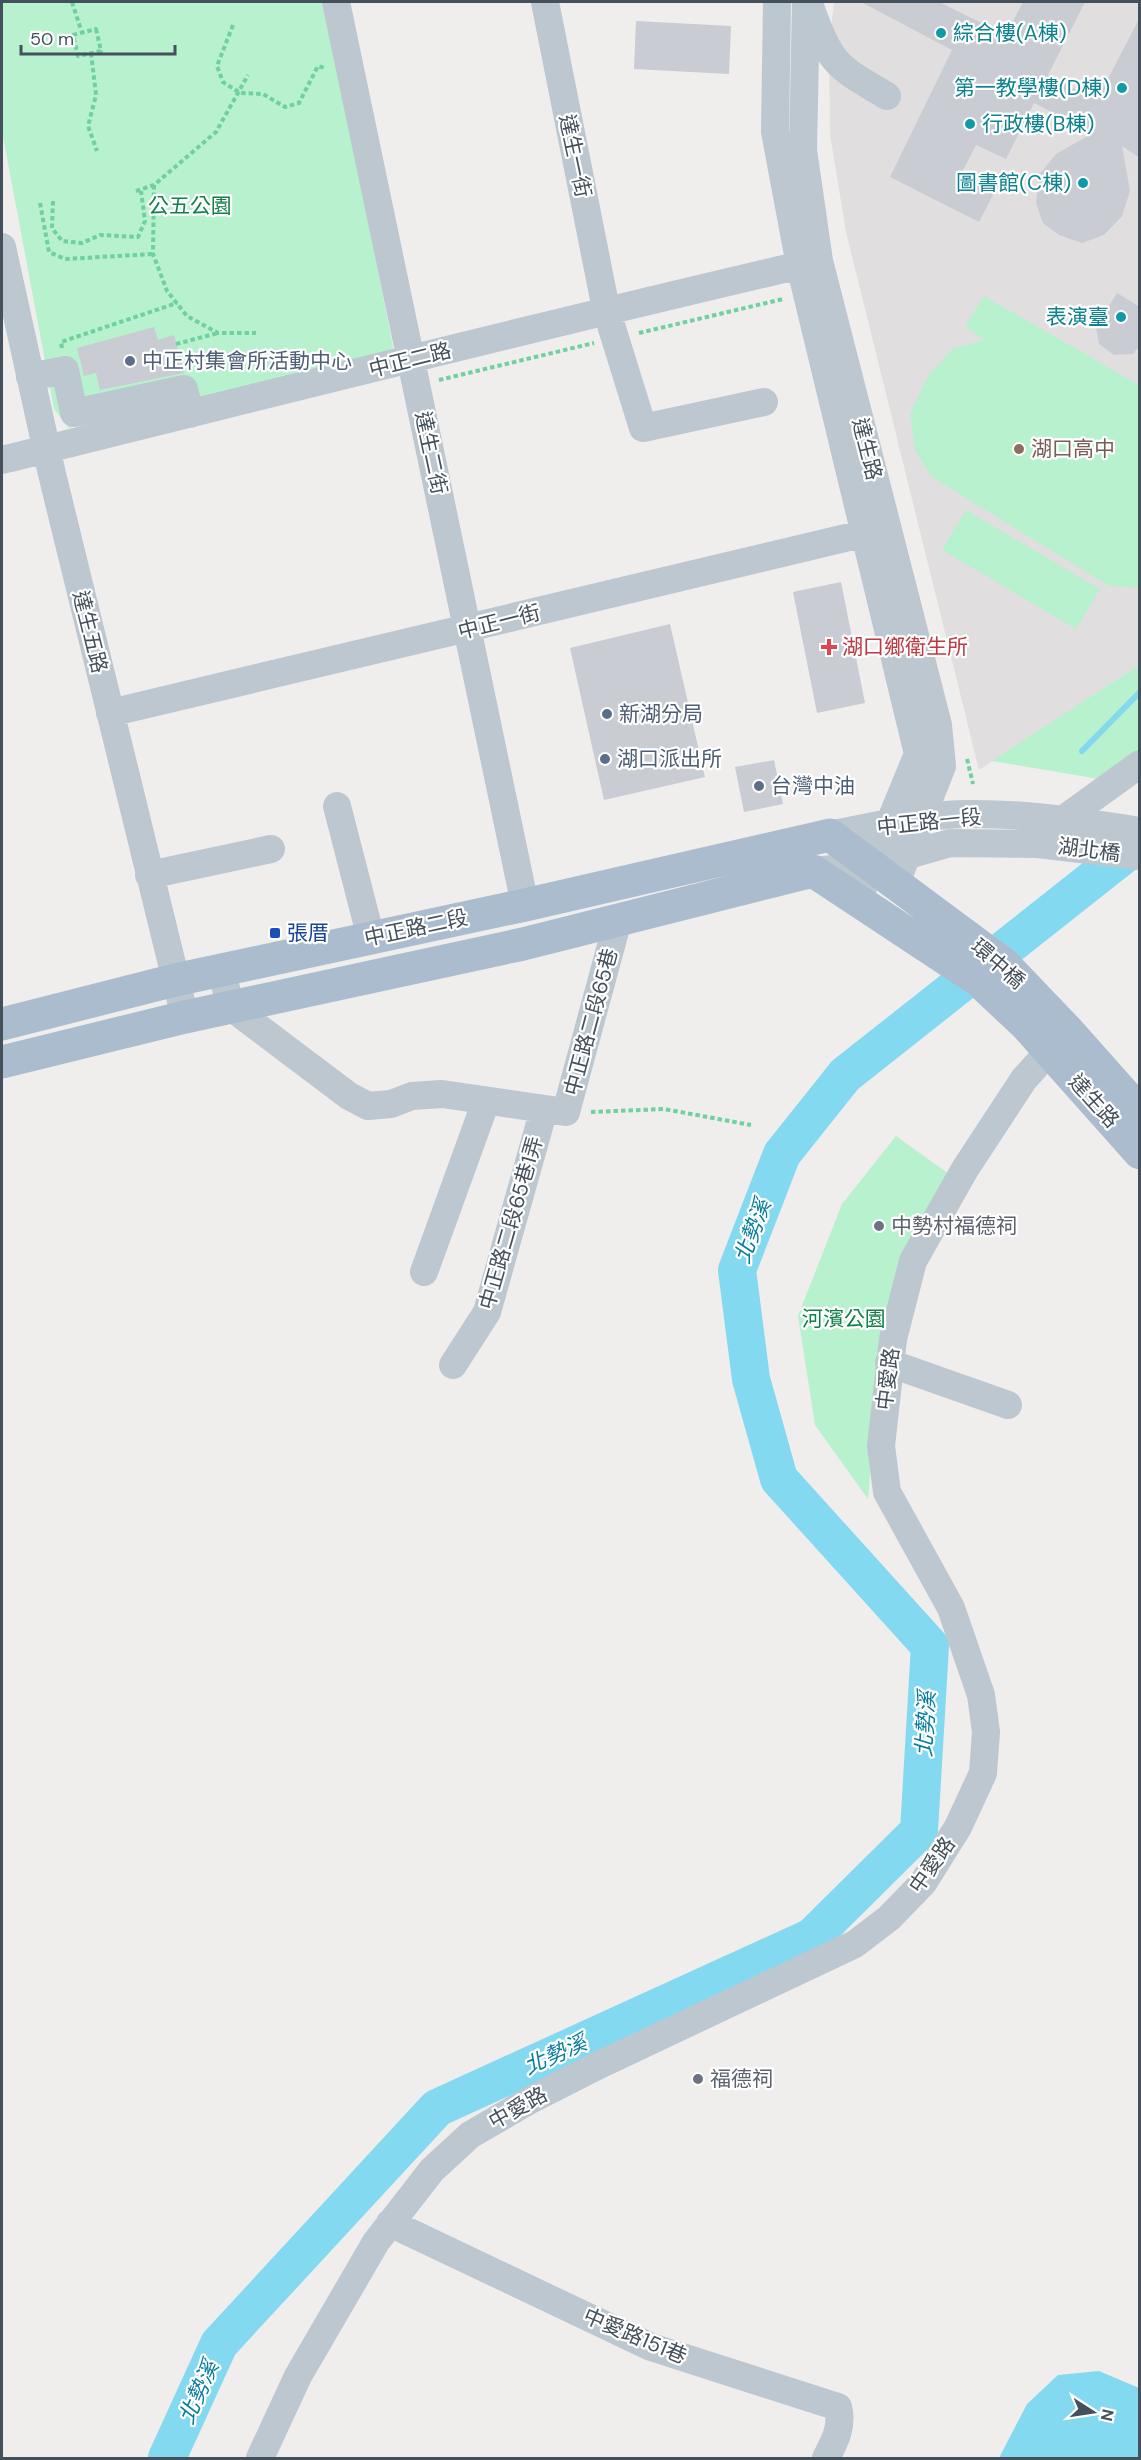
<svg xmlns="http://www.w3.org/2000/svg" width="1141" height="2460" font-family="'DM Sans','Noto Sans TC',sans-serif">
  <rect width="100%" height="100%" fill="#f0eded"/>
  <path fill="#e1dedf" d="M 834,2 L 1139,2 L 1139,665 L 979,770 L 846,232 L 830,134 L 829,47 Z"/>
  <path fill="#b8f1ce" d="M 2,2 L 325,2 L 394,352 L 69,428 L 54,409 L 2,131 Z
    M 984,296 L 1139,385 L 1139,588 L 1109,586 L 932,477 L 915,451 L 910,414 L 929,374 L 954,348 L 985,340 L 965,326 Z
    M 966,510 L 1100,589 L 1076,629 L 942,550 Z
    M 1139,665 L 1139,751 L 1099,779 L 992,761 Z
    M 896,1136 L 949,1174 L 879,1363 L 868,1499 L 815,1425 L 798,1316 L 842,1204 Z"/>
  <path fill="#83d9f0" d="M 1099,2371 L 1139,2388 L 1139,2458 L 999,2458 L 1027,2404 L 1058,2375 Z"/>
  <g fill="none" stroke-linecap="round" stroke-linejoin="round">
    <path stroke="#83d9f0" stroke-width="6" d="M 1082,751 L 1140,692"/>
    <path stroke="#83d9f0" stroke-width="38" d="M 167,2458 L 219,2344 L 437,2108 L 812,1937 L 919,1831 L 930,1646 L 779,1479 L 751,1379 L 737,1270 L 782,1154 L 845,1075 L 1140,842"/>
  </g>
  <path fill="#c9ccd2" d="M 861,2 L 939,2 L 1006,35 L 1023,2 L 1085,2 L 1048,75 L 1097,100 L 1140,17 L 1140,158 L 1122,146 L 1130,191 L 1122,216 L 1104,235 L 1082,243 L 1059,235 L 1043,223 L 1036,203 L 1039,175 L 1056,154 L 1093,133 L 1034,103 L 1006,159 L 976,145 L 960,176 L 994,193 L 979,222 L 890,177 L 952,50 Z
    M 636,21 L 731,26 L 729,74 L 634,69 Z
    M 1117,293 L 1140,307 L 1140,345 L 1133,354 L 1114,355 L 1099,344 L 1096,327 Z
    M 154,327 L 158,340 L 174,335 L 184,373 L 100,390 L 96,373 L 84,376 L 77,348 Z
    M 841,582 L 865,703 L 817,713 L 793,592 Z
    M 670,624 L 705,777 L 604,800 L 570,648 Z
    M 774,760 L 783,804 L 744,812 L 735,767 Z"/>
  <g fill="none" stroke-linecap="round" stroke-linejoin="round">
    <path stroke="#6fd0a0" stroke-width="4" stroke-dasharray="4.5 3" stroke-linecap="butt" d="M 72,2 L 82,33
      M 233,25 L 217,66 L 223,82 L 240,93 L 263,94 L 285,107 L 299,103 L 318,66 L 325,68
      M 96,29 L 101,51 L 78,56 L 73,35 Z
      M 91,53 L 96,95 L 88,126 L 97,151
      M 154,185 L 153,254 L 167,291 L 187,316 L 218,333 L 256,333
      M 136,191 L 154,185 L 216,132 L 248,75
      M 53,201 L 52,228 L 62,241 L 82,243 L 100,235 L 138,237 L 145,221 L 141,191
      M 40,203 L 49,252 L 65,259 L 153,254
      M 639,333 L 783,299
      M 176,344 L 218,333
      M 62,348 L 61,342 L 177,303
      M 439,380 L 594,343
      M 967,759 L 973,784
      M 591,1112 L 664,1109 L 751,1125"/>
    <path stroke="#bcc7d0" stroke-width="28" d="M 336,2 L 525,905
      M 545,2 L 606,309 L 643,428 L 764,402
      M 777,2 L 775,132 L 800,265 L 918,754 L 857,902
      M 806,2 L 803,150 L 819,261 L 938,725 L 942,766 L 895,885
      M 811,9 C 831,66 837,66 887,96
      M 2,247 L 52,474 L 185,1017
      M 30,377 L 65,370 L 74,413 L 184,389 L 190,414
      M 2,460 C 274,393 545,324 818,261
      M 110,713 L 883,529
      M 337,806 L 371,938
      M 1064,819 L 1140,764
      M 830,835 C 874,826 921,815 966,814 C 1024,813 1082,822 1140,831
      M 813,871 L 873,865 L 950,843 L 1038,844 L 1140,856
      M 149,875 L 271,849
      M 221,970 L 231,1007 L 349,1096 L 368,1106 L 391,1104 L 412,1096 L 442,1094 L 566,1112 L 618,920
      M 424,1272 L 486,1101
      M 889,1363 L 1008,1405
      M 453,1365 L 487,1312 L 544,1109
      M 390,2223 L 651,2347 L 838,2407 C 843,2426 835,2441 826,2458
      M 260,2458 L 298,2376 L 376,2242 L 432,2170 L 470,2135 L 532,2099 L 599,2065 L 855,1944 L 889,1918 L 923,1883 L 958,1827 L 983,1773 L 986,1732 L 981,1695 L 951,1608 L 887,1492 L 881,1446 L 893,1339 L 913,1261 L 965,1169 L 1024,1079 L 1064,1035"/>
    <path stroke="#abbcce" stroke-width="33" d="M 2,1024 L 175,980 L 525,905 L 830,835 L 1004,964 L 1068,1031 L 1140,1112
      M 2,1062 L 185,1017 L 523,944 L 813,871 L 978,980 L 1026,1025 L 1140,1153"/>
  </g>
  <g fill="#0f9aa8" stroke="#fff" stroke-width="2">
    <circle cx="941" cy="33" r="6"/>
    <circle cx="1122" cy="88" r="6"/>
    <circle cx="970" cy="124" r="6"/>
    <circle cx="1083" cy="183" r="6"/>
    <circle cx="1121" cy="317" r="6"/>
  </g>
  <g fill="#5c6f8a" stroke="#fff" stroke-width="2">
    <circle cx="130" cy="361" r="6"/>
    <circle cx="607" cy="714" r="6"/>
    <circle cx="605" cy="759" r="6"/>
    <circle cx="759" cy="786" r="6"/>
  </g>
  <circle fill="#8d6e63" stroke="#fff" stroke-width="2" cx="1019" cy="449" r="6"/>
  <path fill="#e0444e" stroke="#fff" stroke-width="2" d="M826 638h6v6h6v6h-6v6h-6v-6h-6v-6h6z"/>
  <rect fill="#1a4fb4" stroke="#fff" stroke-width="2" x="269" y="927" width="12" height="12" rx="3"/>
  <g fill="#6b7280" stroke="#fff" stroke-width="2">
    <circle cx="879" cy="1226" r="6"/>
    <circle cx="698" cy="2079" r="6"/>
  </g>
  <g text-anchor="middle" stroke-width="4.5" stroke-linejoin="round" paint-order="stroke">
    <g font-size="21" fill="#0d838f" stroke="#fff" text-anchor="end">
      <text x="953" y="40" text-anchor="start">綜合樓(A棟)</text>
      <text x="1110" y="95">第一教學樓(D棟)</text>
      <text x="982" y="131" text-anchor="start">行政樓(B棟)</text>
      <text x="1071" y="190">圖書館(C棟)</text>
      <text x="1109" y="324">表演臺</text>
    </g>
    <g font-size="21" fill="#44505b" stroke="#fff">
      <text transform="translate(575 156) rotate(78)" y="7">達生一街</text>
      <text transform="translate(410 360) rotate(-14)" y="7">中正二路</text>
      <text transform="translate(867 449) rotate(76)" y="7">達生路</text>
      <text transform="translate(431 453) rotate(78)" y="7">達生二街</text>
      <text transform="translate(499 622) rotate(-14)" y="7">中正一街</text>
      <text transform="translate(90 632) rotate(76)" y="7">達生五路</text>
      <text transform="translate(929 822) rotate(-6)" y="7">中正路一段</text>
      <text transform="translate(1089 850) rotate(7)" y="7">湖北橋</text>
      <text transform="translate(416 928) rotate(-12)" y="7">中正路二段</text>
      <text transform="translate(998 964) rotate(41)" y="7">環中橋</text>
      <text transform="translate(591 1022) rotate(-75)" y="7">中正路二段65巷</text>
      <text transform="translate(1094 1101) rotate(48)" y="7">達生路</text>
      <text transform="translate(511 1223) rotate(-74)" y="7">中正路二段65巷1弄</text>
      <text transform="translate(888 1379) rotate(-83)" y="7">中愛路</text>
      <text transform="translate(932 1865) rotate(-55)" y="7">中愛路</text>
      <text transform="translate(518 2108) rotate(-29)" y="7">中愛路</text>
      <text transform="translate(635 2336) rotate(23)" y="7">中愛路151巷</text>
    </g>
    <g font-size="21" fill="#128049" stroke="#fff">
      <text x="190" y="213">公五公園</text>
      <text x="844" y="1326">河濱公園</text>
    </g>
    <g font-size="21" fill="#4e5e75" stroke="#fff" text-anchor="start">
      <text x="142" y="368">中正村集會所活動中心</text>
      <text x="619" y="721">新湖分局</text>
      <text x="617" y="766">湖口派出所</text>
      <text x="771" y="793">台灣中油</text>
    </g>
    <g font-size="21" fill="#785e54" stroke="#fff" text-anchor="start">
      <text x="1031" y="456">湖口高中</text>
    </g>
    <g font-size="21" fill="#be3a42" stroke="#fff" text-anchor="start">
      <text x="842" y="654">湖口鄉衛生所</text>
    </g>
    <g font-size="21" fill="#164399" stroke="#fff" text-anchor="start">
      <text x="287" y="940">張厝</text>
    </g>
    <g font-size="21" fill="#5b616d" stroke="#fff" text-anchor="start">
      <text x="891" y="1233">中勢村福德祠</text>
      <text x="710" y="2086">福德祠</text>
    </g>
    <g font-size="22" font-style="italic" fill="#067d9d" stroke="#fff">
      <text transform="translate(752 1231) rotate(-70)" y="8">北勢溪</text>
      <text transform="translate(925 1724) rotate(-87)" y="8">北勢溪</text>
      <text transform="translate(555 2054) rotate(-24)" y="8">北勢溪</text>
      <text transform="translate(198 2392) rotate(-66)" y="8">北勢溪</text>
    </g>
  </g>
  <rect width="1141" height="2460" fill="none" stroke="#44505b" stroke-width="6"/>
  <g transform="translate(1093 2412) rotate(102)" stroke="#ffffff" stroke-width="4.5" paint-order="stroke">
  <path d="M0-4.5L10 22L0 15L-10 22Z" fill="#44505b"/>
  <text y="-9" font-size="16" font-weight="bold" text-anchor="middle" fill="#44505b">N</text>
  </g>
  <path d="M21 45v9h154v-9" fill="none" stroke="#44505b" stroke-width="3"/>
  <text x="30" y="45" font-size="18" fill="#44505b" stroke="#ffffff" stroke-width="4.5" paint-order="stroke">50 m</text>
</svg>
